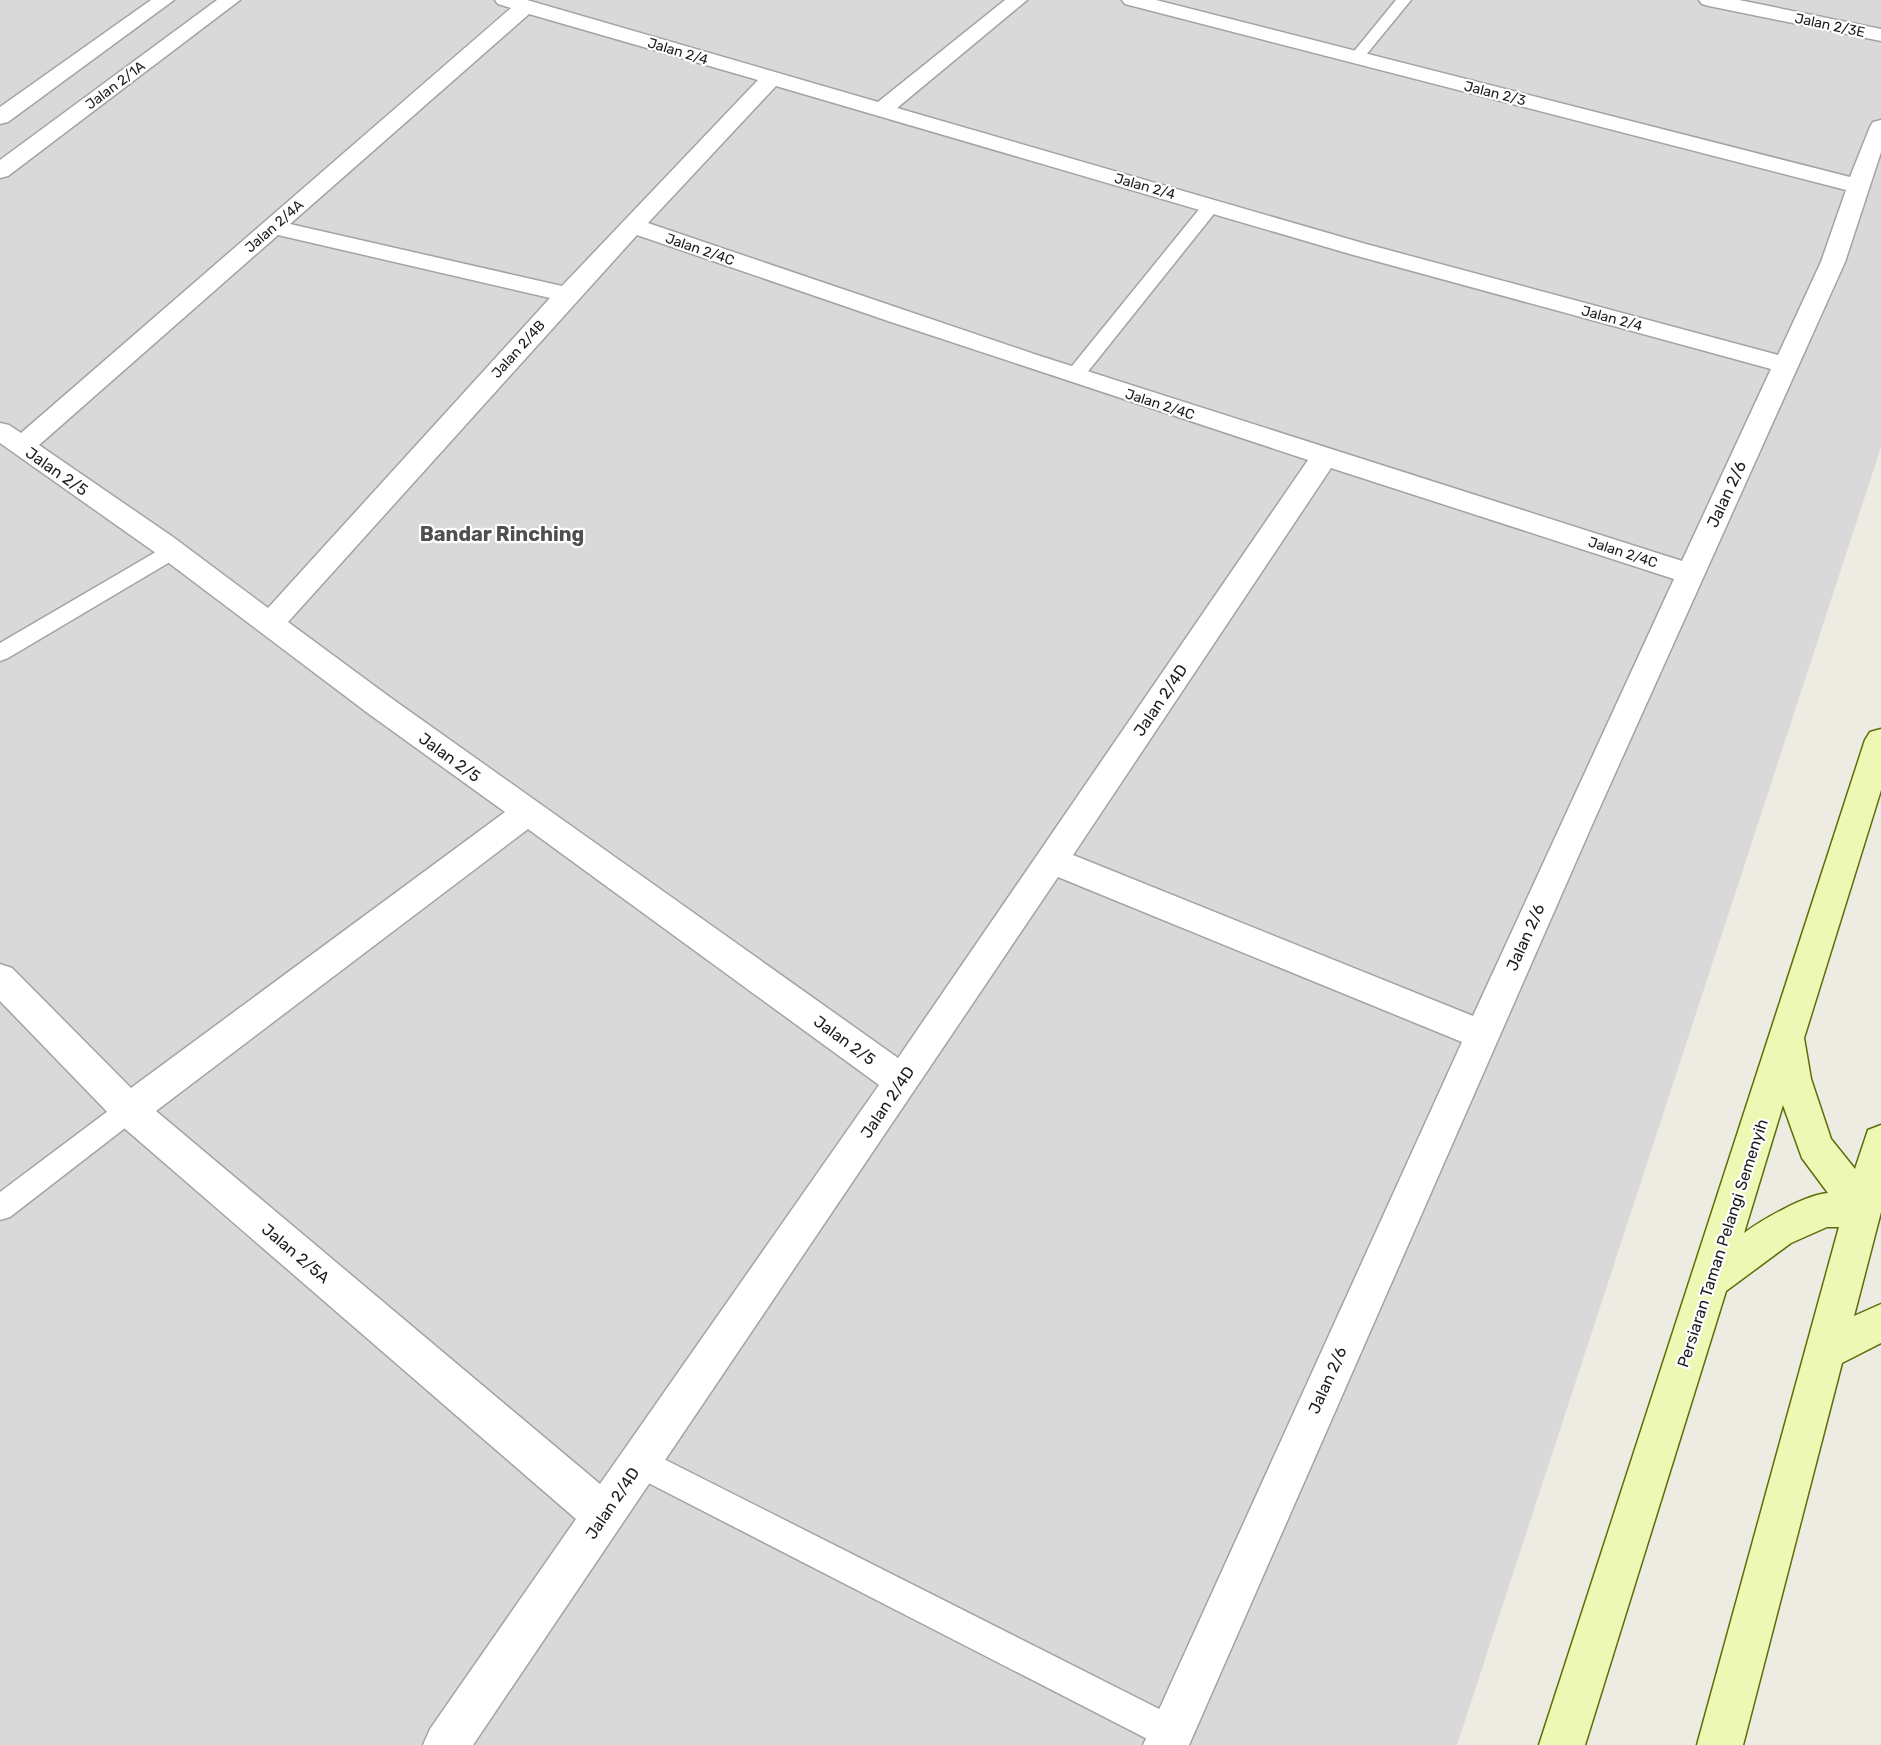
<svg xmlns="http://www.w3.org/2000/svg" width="1881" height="1745" font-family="Rubik,sans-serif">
  <rect width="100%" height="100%" fill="#edebe2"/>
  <path fill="#dad9d9" d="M 0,0 L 1881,0 L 1881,447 L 1457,1745 L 0,1745 Z"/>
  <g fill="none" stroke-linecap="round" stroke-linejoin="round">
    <g stroke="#a3a3a3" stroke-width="3">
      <path id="lane" d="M 1396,0 L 1411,0 L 1361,61 L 1351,61 L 1348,58 L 1351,55 Z
        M 1211,201 L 1219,206 L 1217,210 L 1082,379 L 1068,379 L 1066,375 L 1068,371 L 1205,202 Z
        M 173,544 L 180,546 L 183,551 L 180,556 L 8,658 L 0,661 L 0,643 L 166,546 Z
        M 129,1099 L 138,1102 L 142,1110 L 138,1118 L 10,1217 L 0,1220 L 0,1192 L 120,1102 Z
        M 640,1447 L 1183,1721 L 1188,1733 L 1183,1745 L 1159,1745 L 629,1473 L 625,1462 L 629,1451 Z"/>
    </g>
    <g stroke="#a3a3a3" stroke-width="3">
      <path id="street" d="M 151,0 L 174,0 L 8,122 L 0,124 L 0,107 Z
        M 217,0 L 240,0 L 8,176 L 0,178 L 0,160 Z
        M 495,0 L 527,0 L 878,102 L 1005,0 L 1027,0 L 897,108 L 1366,244 L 1778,355 L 1821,262 L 1846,190 L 1125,4 L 1122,0 L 1156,0 L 1850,177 L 1870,127 L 1873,122 L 1881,120 L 1881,152 L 1845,262 L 1596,816 L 1189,1745 L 1143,1745 L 1462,1042 L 1058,877 L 473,1745 L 423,1745 L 430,1729 L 576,1519 L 116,1121 L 0,1001 L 0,964 L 12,968 L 131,1088 L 505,812 L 369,714 L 153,551 L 0,443 L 0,423 L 9,425 L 21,433 L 511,8 L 498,4 ZM 529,14 L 758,80 L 562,286 L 290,224 ZM 776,86 L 1350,254 L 1771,369 L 1682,561 L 1037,355 L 648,223 ZM 278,235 L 550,298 L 268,608 L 173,537 L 39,445 ZM 637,235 L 888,321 L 1308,460 L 898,1058 L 391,698 L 288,622 ZM 1331,468 L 1674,579 L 1473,1016 L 1073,855 ZM 528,829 L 879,1085 L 600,1484 L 156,1111 Z
        M 1699,0 L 1739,0 L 1881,29 L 1881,41 L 1709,6 L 1702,4 Z"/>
    </g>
    <g stroke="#597006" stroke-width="3">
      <path id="secondary" d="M 1881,729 L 1881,790 L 1804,1038 L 1811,1079 L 1831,1139 L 1855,1169 L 1868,1130 L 1881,1125 L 1881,1212 L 1854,1316 L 1881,1304 L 1881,1343 L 1842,1363 L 1743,1745 L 1697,1745 L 1839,1227 L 1827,1227 L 1791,1243 L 1726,1291 L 1585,1745 L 1539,1745 L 1865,740 L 1870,732 ZM 1783,1105 L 1802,1158 L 1828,1193 C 1805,1195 1763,1219 1744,1233 Z"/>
    </g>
    <use href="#lane" fill="#fff" fill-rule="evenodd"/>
    <use href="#street" fill="#fff" fill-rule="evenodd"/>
    <use href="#secondary" fill="#edf8b5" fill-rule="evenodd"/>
  </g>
  <g text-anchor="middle" stroke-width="4.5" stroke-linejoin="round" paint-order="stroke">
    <g font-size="14" fill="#1c1c1c" stroke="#fff">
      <text transform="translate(1830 25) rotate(12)" y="5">Jalan 2/3E</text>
      <text transform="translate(678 51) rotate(17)" y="5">Jalan 2/4</text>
      <text transform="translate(115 85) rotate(-37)" y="5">Jalan 2/1A</text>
      <text transform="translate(1495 93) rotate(14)" y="5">Jalan 2/3</text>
      <text transform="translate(1145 186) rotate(16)" y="5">Jalan 2/4</text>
      <text transform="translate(274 226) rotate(-41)" y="5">Jalan 2/4A</text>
      <text transform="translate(700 249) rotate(19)" y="5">Jalan 2/4C</text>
      <text transform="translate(1612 318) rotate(15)" y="5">Jalan 2/4</text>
      <text transform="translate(518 349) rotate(-48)" y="5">Jalan 2/4B</text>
      <text transform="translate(1160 404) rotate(18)" y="5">Jalan 2/4C</text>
      <text transform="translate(1623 552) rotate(18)" y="5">Jalan 2/4C</text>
    </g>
    <g font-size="16" fill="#1c1c1c" stroke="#fff">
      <text transform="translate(57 471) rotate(35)" y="6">Jalan 2/5</text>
      <text transform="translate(1726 494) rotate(-65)" y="6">Jalan 2/6</text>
      <text transform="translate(1160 700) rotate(-56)" y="6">Jalan 2/4D</text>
      <text transform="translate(450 757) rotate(36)" y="6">Jalan 2/5</text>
      <text transform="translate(1525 937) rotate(-66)" y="6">Jalan 2/6</text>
      <text transform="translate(845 1040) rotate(36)" y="6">Jalan 2/5</text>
      <text transform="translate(887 1102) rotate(-56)" y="6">Jalan 2/4D</text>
      <text transform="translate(1722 1243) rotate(-72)" y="6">Persiaran Taman Pelangi Semenyih</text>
      <text transform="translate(296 1253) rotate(40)" y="6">Jalan 2/5A</text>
      <text transform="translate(1327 1380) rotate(-66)" y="6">Jalan 2/6</text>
      <text transform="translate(612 1503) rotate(-56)" y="6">Jalan 2/4D</text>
    </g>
    <g font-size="20" font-weight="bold" fill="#4f4f4f" stroke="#fff">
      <text x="502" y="541">Bandar Rinching</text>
    </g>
  </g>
</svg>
